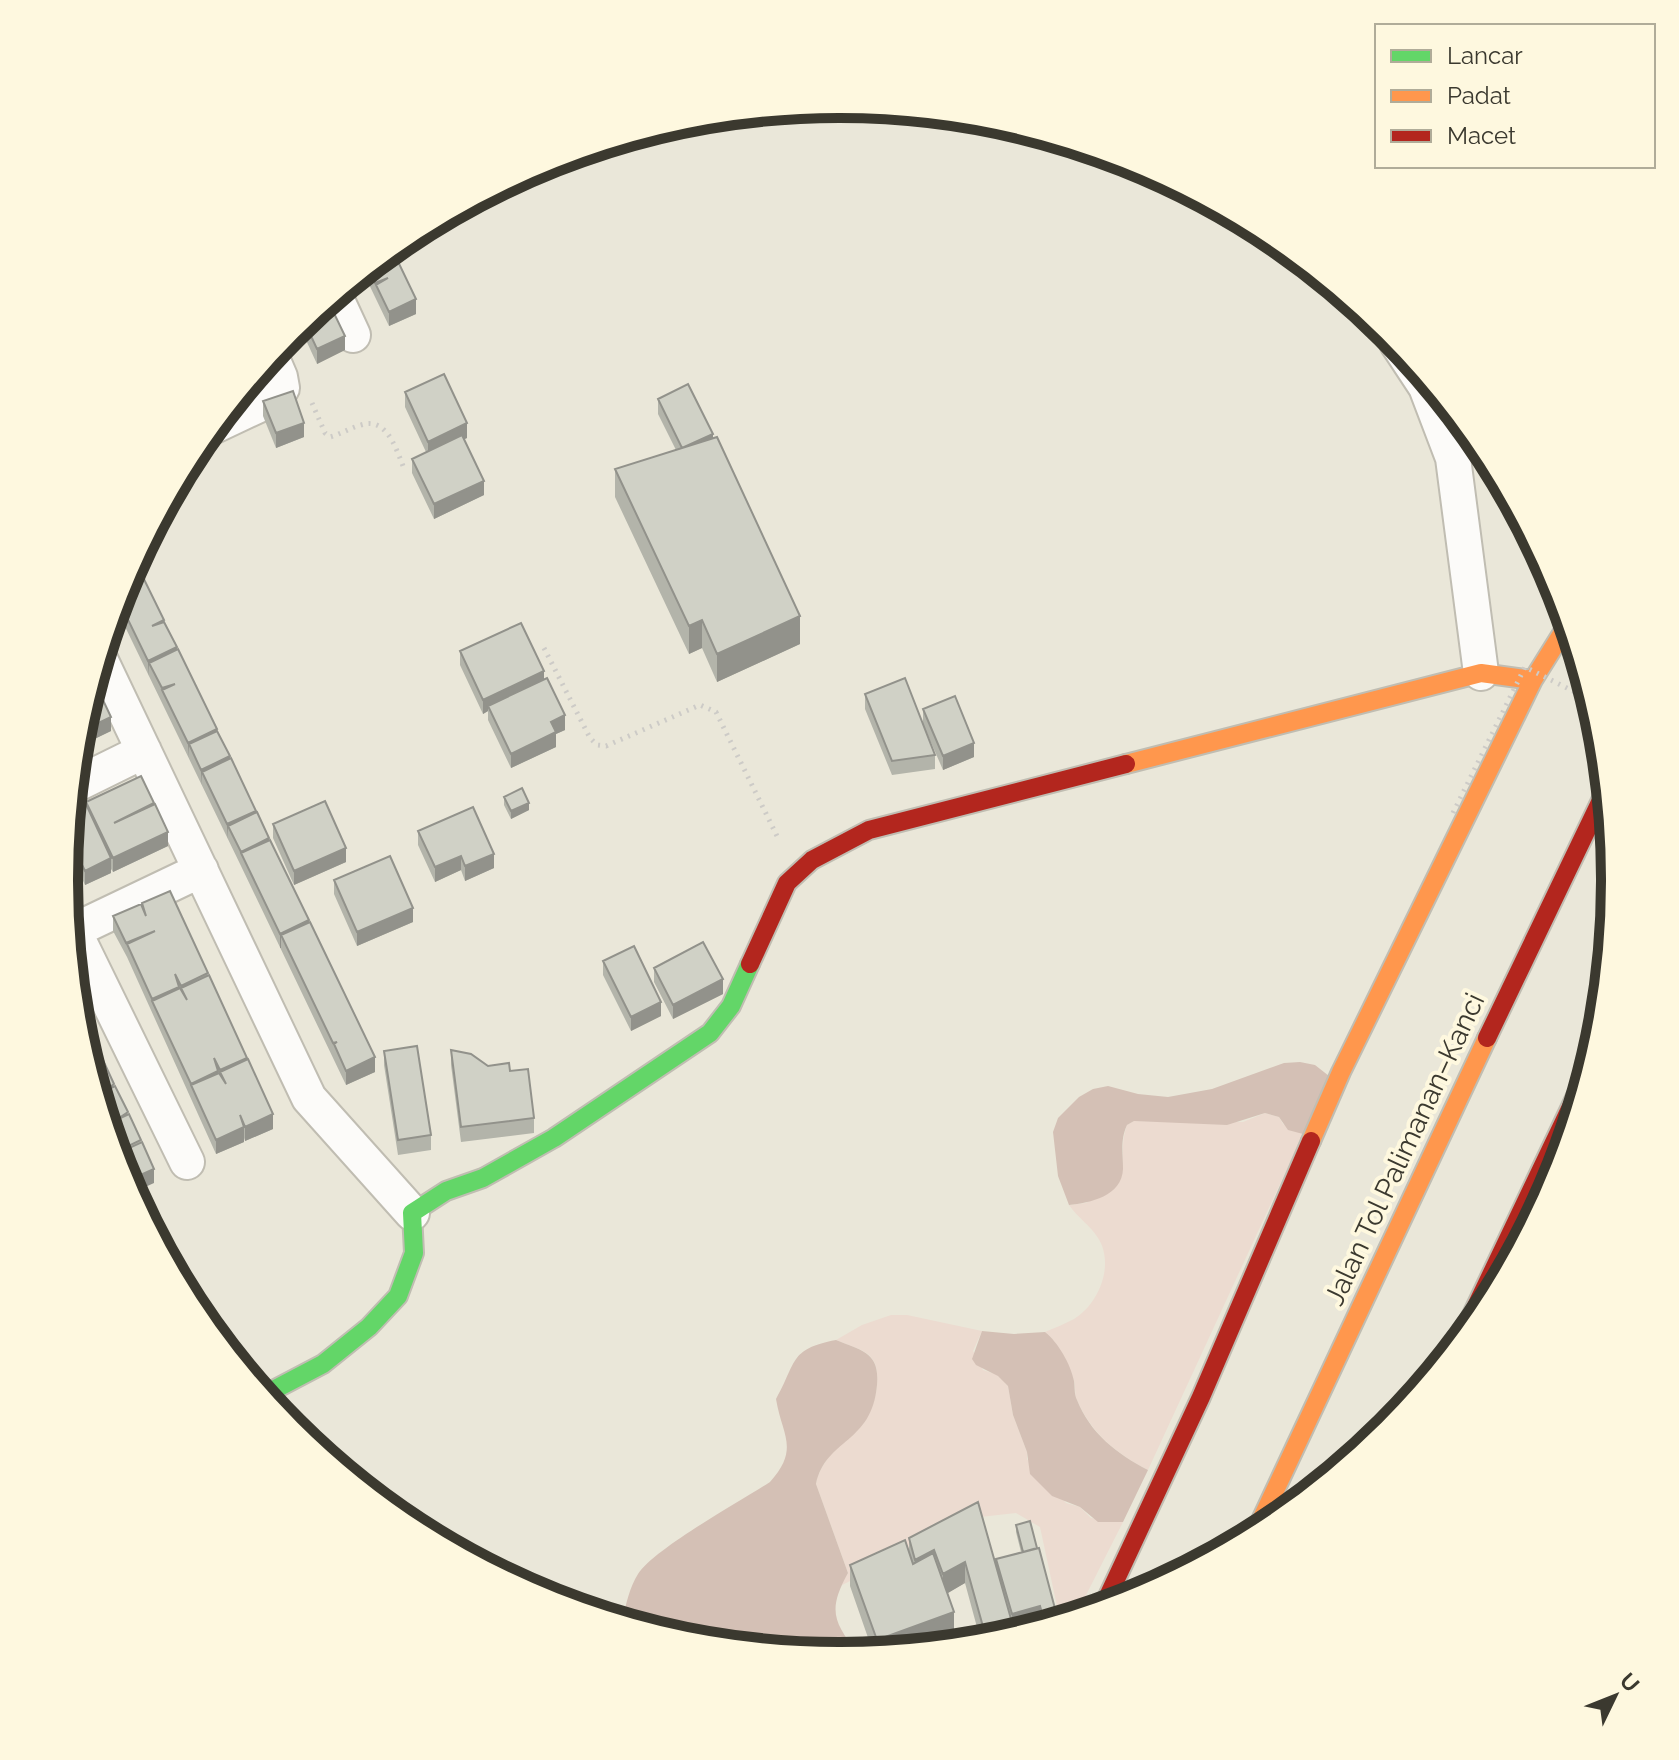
<svg xmlns="http://www.w3.org/2000/svg" width="1679" height="1760" font-family="Raleway,sans-serif">
  <rect width="100%" height="100%" fill="#eae7d9"/>
  <path fill="#ecdbd0" d="M 1265,1113 L 1279,1117 L 1283,1124 L 1303,1134 L 1148,1470 C 1117,1454 1091,1433 1077,1400 C 1074,1394 1076,1387 1074,1381 C 1069,1365 1058,1342 1045,1332 C 1054,1328 1065,1324 1074,1319 C 1099,1304 1115,1264 1098,1238 C 1090,1225 1077,1217 1069,1205 L 1086,1203 L 1121,1178 C 1125,1159 1120,1143 1127,1125 L 1134,1121 L 1243,1122 Z
    M 891,1315 L 907,1315 L 982,1331 L 973,1351 L 983,1370 L 998,1375 L 1008,1386 L 1013,1415 L 1027,1452 L 1027,1459 L 1066,1503 L 1080,1507 L 1091,1518 L 1123,1522 L 1076,1615 L 1060,1620 L 1040,1527 L 1016,1513 L 980,1517 L 840,1586 L 848,1573 L 816,1484 C 825,1441 873,1436 877,1385 C 880,1351 862,1351 836,1340 L 862,1325 Z"/>
  <path fill="#d4c0b5" d="M 1300,1062 L 1315,1065 L 1329,1076 L 1303,1134 L 1288,1130 L 1279,1117 L 1265,1113 L 1227,1125 L 1134,1121 L 1127,1125 C 1120,1140 1123,1153 1123,1169 C 1122,1196 1090,1203 1069,1205 L 1058,1176 L 1053,1132 L 1058,1118 L 1079,1097 L 1093,1089 L 1108,1086 L 1138,1094 L 1168,1097 L 1212,1089 L 1284,1063 Z
    M 982,1331 L 1014,1334 L 1045,1332 C 1058,1342 1071,1365 1074,1381 C 1075,1387 1074,1394 1077,1400 C 1090,1433 1117,1454 1148,1470 L 1123,1522 L 1098,1522 L 1080,1507 L 1052,1496 L 1030,1474 L 1027,1452 L 1013,1415 L 1008,1386 L 998,1376 L 976,1365 L 972,1359 Z
    M 836,1340 C 862,1351 880,1352 877,1385 C 872,1444 826,1438 816,1484 L 848,1573 C 827,1611 834,1622 858,1654 L 839,1655 L 688,1641 L 623,1621 C 625,1605 630,1587 638,1574 C 655,1548 741,1501 770,1482 C 800,1448 782,1436 776,1399 C 797,1363 788,1349 836,1340 Z"/>
  <g fill="none" stroke-linecap="round" stroke-linejoin="round">
    <g stroke="#c0bdb2" stroke-width="38">
      <path id="street" d="M 335,296 L 353,335
        M 1397,343 L 1426,387 L 1453,458 L 1481,673
        M 214,426 L 276,397 L 282,388 L 280,377 L 271,356
        M 100,659 L 309,1098 L 412,1213
        M 73,786 L 144,751
        M 74,931 L 187,1162
        M 69,933 L 201,870"/>
    </g>
    <g stroke="#c0bdb2" stroke-width="22">
      <path id="fast" d="M 264,1395 L 323,1364 L 369,1327 L 398,1296 L 414,1253 L 412,1213 L 446,1191 L 483,1178 L 554,1138 L 710,1033 L 731,1006 L 750,964"/>
    </g>
    <g stroke="#c0bdb2" stroke-width="22">
      <path id="slow" d="M 1126,764 L 1481,673 L 1533,680
        M 1311,1141 L 1341,1072 L 1533,680 L 1568,624
        M 1255,1533 L 1487,1038"/>
    </g>
    <g stroke="#c0bdb2" stroke-width="22">
      <path id="jam" d="M 750,964 L 787,883 L 812,860 L 869,830 L 1126,764
        M 1487,1038 L 1606,790
        M 1460,1340 L 1587,1073
        M 1103,1607 L 1201,1397 L 1311,1141"/>
    </g>
    <path stroke="#cdcbc7" stroke-width="5" stroke-dasharray="2 6" stroke-linecap="butt" d="M 312,403 L 325,433 L 330,437 C 341,434 350,428 361,425 C 388,416 397,452 405,471
      M 544,648 L 590,738 L 597,745 L 606,746 L 700,705 L 716,712 L 779,840"/>
    <use href="#street" stroke="#fcfbf9" stroke-width="34"/>
    <use href="#fast" stroke="#63d668" stroke-width="18"/>
    <use href="#slow" stroke="#ff974d" stroke-width="18"/>
    <use href="#jam" stroke="#b3261e" stroke-width="18"/>
    <path stroke="#cdcbc7" stroke-width="5" stroke-dasharray="2 6" stroke-linecap="butt" d="M 1453,813 L 1525,667 L 1591,700"/>
  </g>
  <path fill="#b3b4aa" d="M 392,249 L 416,314 L 389,326 L 363,272 Z
    M 328,301 L 345,350 L 317,364 L 299,325 Z
    M 405,392 L 467,438 L 464,439 L 484,495 L 434,519 L 412,473 L 412,459 L 426,452 L 405,407 Z
    M 658,399 L 713,439 L 800,644 L 717,682 L 702,648 L 689,654 L 615,497 L 615,469 L 676,450 L 658,414 Z
    M 263,401 L 304,437 L 276,448 L 263,416 Z
    M 138,568 L 309,922 L 375,1072 L 346,1085 L 241,866 L 116,608 L 123,583 Z
    M 460,651 L 544,680 L 565,730 L 556,734 L 556,747 L 511,768 L 488,720 L 488,711 L 483,714 L 460,665 Z
    M 94,681 L 111,731 L 84,744 L 82,741 L 82,745 L 79,728 Z
    M 865,694 L 935,755 L 935,769 L 892,775 L 865,709 Z
    M 923,709 L 974,757 L 943,770 L 923,724 Z
    M 504,797 L 529,810 L 511,819 L 504,805 Z
    M 86,802 L 154,805 L 168,846 L 113,872 L 111,869 L 111,873 L 85,885 L 67,848 L 71,809 L 86,806 Z
    M 273,824 L 346,862 L 294,885 L 273,838 Z
    M 418,831 L 494,868 L 465,881 L 461,870 L 435,882 L 418,845 Z
    M 334,880 L 413,922 L 357,946 L 334,894 Z
    M 142,903 L 208,975 L 247,1060 L 273,1129 L 245,1141 L 244,1138 L 244,1142 L 216,1154 L 127,957 L 113,931 L 113,916 L 142,907 Z
    M 603,961 L 661,1016 L 631,1031 L 603,975 Z
    M 654,968 L 723,994 L 673,1019 L 654,982 Z
    M 451,1050 L 488,1066 L 510,1071 L 534,1118 L 534,1133 L 461,1142 L 451,1065 Z
    M 384,1051 L 431,1135 L 431,1150 L 398,1155 L 384,1065 Z
    M 1016,1525 L 1058,1620 L 1042,1625 L 1040,1620 L 1013,1628 L 990,1641 L 981,1642 L 965,1583 L 947,1593 L 954,1634 L 913,1648 L 873,1652 L 850,1586 L 850,1565 L 909,1552 L 909,1538 L 996,1567 L 996,1559 L 1021,1552 L 1016,1532 Z"/>
  <path fill="#92928b" d="M 416,299 L 416,314 L 389,326 L 389,312 Z
    M 345,336 L 345,350 L 317,364 L 317,349 Z
    M 304,423 L 304,437 L 276,448 L 276,433 Z
    M 467,423 L 467,438 L 428,456 L 428,442 Z
    M 713,434 L 713,448 L 683,449 Z
    M 484,481 L 484,495 L 434,519 L 434,504 Z
    M 800,616 L 800,644 L 717,682 L 717,654 Z
    M 702,620 L 702,648 L 689,654 L 689,626 Z
    M 177,647 L 177,662 L 149,663 L 148,676 L 148,661 Z
    M 544,671 L 544,686 L 488,706 L 488,711 L 483,714 L 483,700 Z
    M 565,715 L 565,730 L 556,734 L 556,747 L 511,768 L 511,754 L 551,722 Z
    M 111,717 L 111,731 L 84,744 L 84,730 Z
    M 217,729 L 217,744 L 189,744 L 188,757 L 188,743 Z
    M 82,730 L 82,745 L 77,747 L 79,732 Z
    M 974,743 L 974,757 L 943,770 L 943,756 Z
    M 230,756 L 230,771 L 202,772 L 201,785 L 201,770 Z
    M 529,803 L 529,810 L 511,819 L 511,811 Z
    M 256,811 L 256,825 L 228,826 L 227,839 L 227,824 Z
    M 168,832 L 168,846 L 113,872 L 113,858 Z
    M 269,838 L 269,853 L 241,853 L 241,866 L 241,852 Z
    M 346,848 L 346,862 L 294,885 L 294,871 Z
    M 494,854 L 494,868 L 465,881 L 465,866 Z
    M 461,856 L 461,870 L 435,882 L 435,867 Z
    M 111,858 L 111,873 L 85,885 L 85,871 Z
    M 413,908 L 413,922 L 357,946 L 357,932 Z
    M 309,920 L 309,934 L 281,935 L 281,948 L 280,948 L 280,934 Z
    M 723,979 L 723,994 L 673,1019 L 673,1005 Z
    M 179,987 L 179,1001 L 152,1001 L 152,1014 L 152,999 Z
    M 661,1002 L 661,1016 L 631,1031 L 631,1017 Z
    M 375,1057 L 375,1072 L 346,1085 L 346,1071 Z
    M 218,1071 L 218,1086 L 191,1085 L 191,1098 L 191,1084 Z
    M 273,1114 L 273,1129 L 245,1141 L 245,1127 Z
    M 244,1127 L 244,1142 L 216,1154 L 216,1140 Z
    M 154,1169 L 154,1183 L 132,1193 L 127,1184 L 127,1181 Z
    M 934,1550 L 934,1571 L 915,1582 L 915,1560 Z
    M 965,1562 L 965,1583 L 943,1596 L 943,1574 Z
    M 1040,1606 L 1040,1620 L 1012,1628 L 1012,1614 Z
    M 954,1612 L 954,1634 L 913,1648 L 877,1652 L 877,1640 Z"/>
  <path fill="#d0d1c6" stroke="#92928b" stroke-width="2" d="M 392,249 L 416,299 L 389,312 L 376,285 L 388,278 L 375,283 L 368,268 Z
    M 328,301 L 331,307 L 319,315 L 332,309 L 345,336 L 317,349 L 304,321 Z
    M 444,374 L 467,423 L 428,442 L 405,392 Z
    M 688,384 L 713,434 L 682,448 L 658,399 Z
    M 293,391 L 304,423 L 276,433 L 263,401 Z
    M 462,435 L 484,481 L 434,504 L 412,459 Z
    M 717,437 L 800,616 L 717,654 L 702,620 L 689,626 L 615,469 Z
    M 135,561 L 138,566 L 131,569 Z
    M 138,567 L 164,620 L 152,626 L 164,622 L 177,647 L 148,661 L 118,599 L 123,583 L 129,572 Z
    M 521,623 L 544,671 L 483,700 L 460,651 Z
    M 178,649 L 217,729 L 188,743 L 162,690 L 175,684 L 162,688 L 149,663 Z
    M 547,678 L 565,715 L 551,722 L 556,732 L 511,754 L 488,706 Z
    M 905,678 L 935,755 L 892,761 L 865,694 Z
    M 94,681 L 111,717 L 84,730 L 81,723 Z
    M 955,696 L 974,743 L 943,756 L 923,709 Z
    M 217,731 L 230,756 L 201,770 L 189,744 Z
    M 231,758 L 256,811 L 227,824 L 202,772 Z
    M 141,776 L 154,803 L 114,823 L 155,804 L 168,832 L 113,858 L 86,802 Z
    M 522,788 L 529,803 L 511,811 L 504,797 Z
    M 325,801 L 346,848 L 294,871 L 273,824 Z
    M 85,802 L 111,858 L 85,871 L 72,844 L 83,837 L 71,842 L 68,836 L 71,809 Z
    M 473,807 L 494,854 L 465,866 L 461,856 L 435,867 L 418,831 Z
    M 257,812 L 269,838 L 241,852 L 228,826 Z
    M 270,840 L 309,920 L 280,934 L 241,853 Z
    M 390,856 L 413,908 L 357,932 L 334,880 Z
    M 170,891 L 208,973 L 181,986 L 175,974 L 179,987 L 152,999 L 127,944 L 155,931 L 126,943 L 113,916 L 141,904 L 146,916 L 142,903 Z
    M 310,922 L 375,1057 L 346,1071 L 334,1044 L 337,1042 L 333,1043 L 281,935 Z
    M 703,942 L 723,979 L 673,1005 L 654,968 Z
    M 634,946 L 661,1002 L 631,1017 L 603,961 Z
    M 209,975 L 247,1058 L 220,1070 L 214,1058 L 218,1071 L 191,1084 L 152,1001 L 180,988 L 187,1000 L 181,988 Z
    M 76,1004 L 101,1056 L 88,1062 L 79,1031 Z
    M 417,1046 L 431,1135 L 398,1140 L 384,1051 Z
    M 451,1050 L 471,1054 L 488,1066 L 509,1063 L 510,1071 L 528,1069 L 534,1118 L 461,1127 Z
    M 102,1058 L 114,1084 L 103,1092 L 115,1086 L 128,1112 L 116,1120 L 129,1114 L 141,1140 L 116,1152 L 89,1064 Z
    M 248,1059 L 273,1114 L 245,1127 L 240,1115 L 244,1127 L 216,1140 L 191,1085 L 219,1073 L 226,1084 L 220,1072 Z
    M 142,1142 L 154,1169 L 127,1181 L 119,1165 L 116,1154 Z
    M 978,1502 L 1015,1633 L 987,1641 L 965,1562 L 943,1574 L 934,1550 L 915,1560 L 909,1538 Z
    M 1030,1521 L 1037,1548 L 1023,1552 L 1016,1525 Z
    M 905,1540 L 913,1564 L 933,1553 L 954,1612 L 877,1640 L 850,1565 Z
    M 1039,1548 L 1058,1620 L 1045,1624 L 1040,1606 L 1012,1614 L 996,1559 Z"/>
  <g text-anchor="middle" stroke-width="8" stroke-linejoin="round" paint-order="stroke">
    <g font-size="28" fill="#3b392f" stroke="#fef8df">
      <text transform="translate(1404 1149) rotate(-65)" y="10">Jalan Tol Palimanan–Kanci</text>
    </g>
  </g>
  <path d="M0 0H1679V1760H0ZM839 118H840A761 761 0 0 1 1601 879V881A761 761 0 0 1 840 1642H839A761 761 0 0 1 78 881V879A761 761 0 0 1 839 118Z" fill="#fef8df" fill-rule="evenodd"/>
  <path fill="none" stroke="#3b392f" stroke-width="10" d="M839 118H840A761 761 0 0 1 1601 879V881A761 761 0 0 1 840 1642H839A761 761 0 0 1 78 881V879A761 761 0 0 1 839 118Z"/>
  <rect x="1375" y="24" width="280" height="144" fill="#fef8df" stroke="#b0ac99" stroke-width="2"/>
  <rect x="1391" y="50" width="40" height="12" fill="#63d668" stroke="#b0ac99" stroke-width="2"/>
  <text x="1447" y="64" font-size="24" fill="#3b392f">Lancar</text>
  <rect x="1391" y="90" width="40" height="12" fill="#ff974d" stroke="#b0ac99" stroke-width="2"/>
  <text x="1447" y="104" font-size="24" fill="#3b392f">Padat</text>
  <rect x="1391" y="130" width="40" height="12" fill="#b3261e" stroke="#b0ac99" stroke-width="2"/>
  <text x="1447" y="144" font-size="24" fill="#3b392f">Macet</text>
  <g transform="translate(1615 1696) rotate(47)" stroke="#fef8df" stroke-width="6" paint-order="stroke">
  <path d="M0-6L14 30L0 20L-14 30Z" fill="#3b392f"/>
  <text y="-12" font-size="22" font-weight="bold" text-anchor="middle" fill="#3b392f">U</text>
  </g>
</svg>
